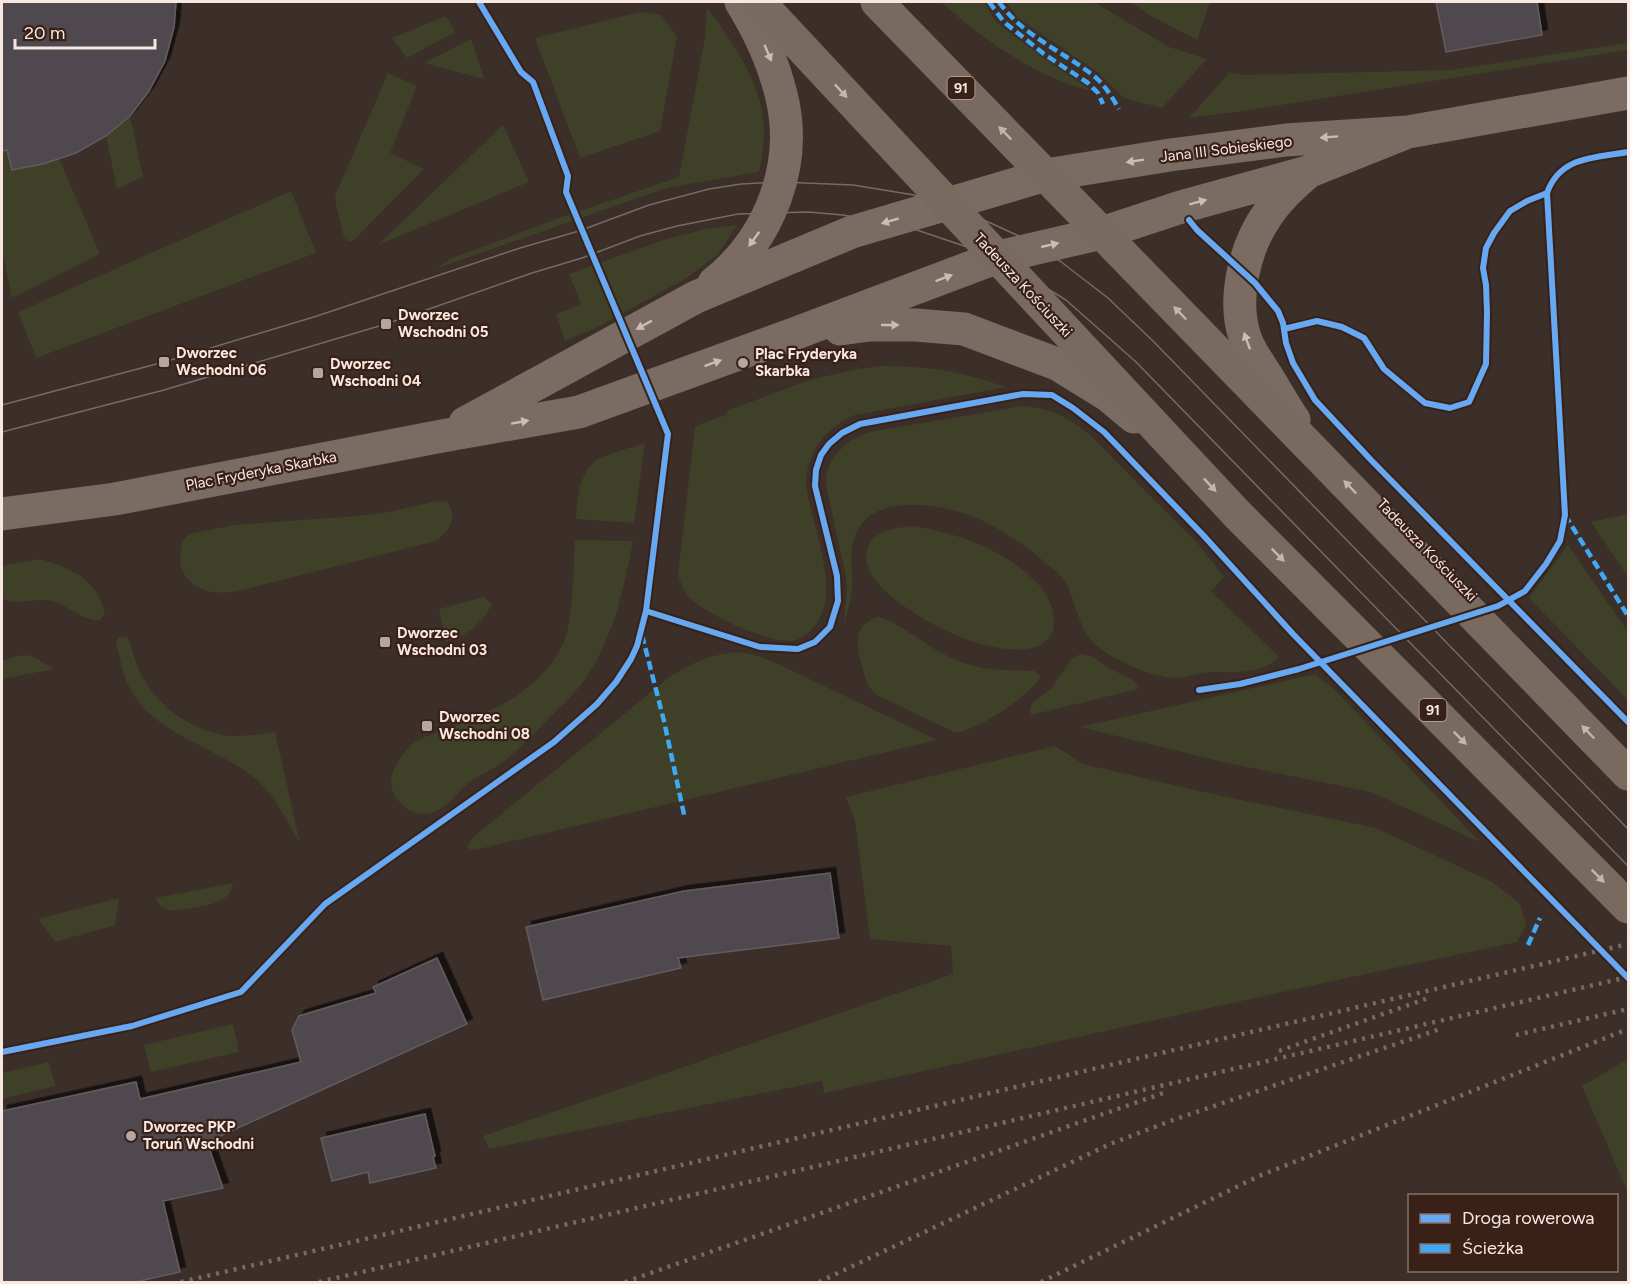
<svg xmlns="http://www.w3.org/2000/svg" width="1630" height="1284" font-family="Figtree,sans-serif">
  <defs>
    <filter id="shadow"><feDropShadow dx="5.5" dy="-5.5" stdDeviation="0" flood-color="#0009"/></filter>
  </defs>
  <rect width="100%" height="100%" fill="#3c2e29"/>
  <path fill="#3f4028" d="M 941,2 L 984,2 L 997,23 L 1042,57 L 1092,91 C 1034,76 985,41 941,2 Z
    M 1006,2 L 1094,2 L 1169,47 L 1207,59 L 1162,108 L 1124,98 L 1099,73 L 1018,18 Z
    M 1130,2 L 1210,2 L 1197,40 L 1153,17 Z
    M 707,7 C 733,44 763,83 764,129 C 764,144 762,158 759,172 L 666,188 L 435,269 L 450,259 L 562,217 L 679,177 L 705,38 Z
    M 640,12 L 661,15 L 677,36 L 660,131 L 580,158 L 535,38 Z
    M 446,16 L 455,32 L 407,58 L 392,38 Z
    M 471,39 L 484,79 L 424,63 Z
    M 1628,43 L 1628,50 L 1244,111 L 1189,118 L 1229,73 L 1245,75 L 1451,70 Z
    M 388,73 L 417,86 L 390,153 L 424,169 L 353,241 L 348,241 L 344,238 L 336,204 L 335,196 Z
    M 130,116 L 143,176 L 117,189 L 106,136 Z
    M 503,125 L 529,182 L 378,245 Z
    M 7,150 L 59,158 L 100,254 L 12,298 L 2,250 L 2,151 Z
    M 291,191 L 316,253 L 36,358 L 18,312 Z
    M 737,225 L 718,254 L 688,277 L 598,327 L 565,341 L 556,314 L 581,304 L 569,274 L 663,240 L 705,229 Z
    M 880,366 C 928,366 960,371 1006,387 L 855,415 C 826,427 806,452 806,485 C 811,520 835,578 823,611 C 819,623 808,636 796,640 C 773,647 703,613 688,596 C 683,590 681,582 678,575 L 695,426 L 726,415 L 729,410 L 809,380 L 853,370 Z
    M 1022,406 C 1055,409 1067,416 1092,437 L 1198,544 L 1224,577 L 1211,591 L 1279,657 C 1275,661 1269,665 1264,667 C 1247,674 1228,672 1210,672 C 1199,673 1189,677 1179,678 C 1154,679 1109,659 1092,641 C 1078,626 1076,602 1066,583 C 1062,576 1053,569 1047,564 C 1027,546 1003,531 979,519 C 948,505 882,493 860,526 C 847,545 853,566 852,588 C 851,601 846,615 843,628 L 847,593 L 846,576 L 827,490 L 826,475 L 831,461 L 839,451 L 851,440 L 870,432 Z
    M 645,443 L 634,523 L 576,519 C 577,499 579,475 595,461 C 603,455 633,447 645,443 Z
    M 438,501 L 448,502 C 458,519 449,531 436,541 L 238,591 C 220,594 202,594 188,579 C 185,575 182,572 181,567 C 179,559 181,550 182,542 L 189,534 L 234,525 L 357,516 L 383,513 Z
    M 1628,514 L 1628,577 L 1591,522 Z
    M 912,526 C 957,533 1001,548 1035,581 C 1046,591 1054,605 1054,621 C 1054,662 995,649 971,641 C 942,632 856,588 867,550 C 873,530 894,528 912,526 Z
    M 575,540 L 633,541 C 624,589 614,636 586,678 C 575,694 560,707 546,721 C 533,735 519,750 503,762 C 494,769 482,774 472,780 C 459,789 450,807 434,812 C 422,816 410,813 401,804 C 395,797 390,789 391,779 C 393,766 405,750 415,742 C 421,738 429,735 436,733 C 458,723 482,715 503,704 C 528,690 551,670 563,644 C 574,619 573,569 575,540 Z
    M 1568,545 L 1628,632 L 1628,700 L 1529,598 Z
    M 40,559 C 71,569 96,577 105,613 L 100,620 C 84,622 69,606 53,601 C 36,597 15,607 2,598 L 2,569 L 5,565 Z
    M 484,597 L 492,604 C 483,623 466,636 446,642 L 439,609 Z
    M 878,617 C 899,622 923,644 944,654 C 977,672 999,669 1035,671 L 1039,674 L 1040,678 C 1024,699 982,728 956,733 L 877,695 C 867,688 865,677 862,666 C 856,646 853,623 878,617 Z
    M 123,636 L 128,638 C 133,652 136,668 145,681 C 163,711 198,734 233,736 C 247,736 261,734 275,732 L 300,843 C 288,823 276,798 259,782 C 223,749 158,736 133,694 C 123,678 120,659 116,642 L 118,638 Z
    M 738,652 L 755,655 L 776,663 L 937,740 L 479,849 L 471,850 L 467,846 L 473,837 L 671,676 C 694,662 711,654 738,652 Z
    M 1080,654 L 1091,656 L 1110,669 L 1130,678 L 1136,683 L 1138,689 L 1031,715 L 1030,709 L 1033,702 L 1051,689 L 1070,661 Z
    M 26,655 L 34,657 L 54,669 L 2,679 L 2,661 L 16,656 Z
    M 1315,674 L 1334,689 L 1480,842 L 1371,792 L 1227,763 L 1080,727 Z
    M 1055,746 L 1083,764 L 1208,793 L 1376,828 L 1492,882 L 1520,904 L 1526,925 L 1517,942 L 1319,984 L 824,1093 L 822,1081 L 489,1149 L 483,1136 L 953,974 L 951,946 L 870,939 L 855,820 L 846,797 Z
    M 233,883 C 231,903 208,905 192,908 C 185,909 176,911 169,910 C 162,908 158,904 155,898 Z
    M 119,898 L 115,925 L 55,942 L 38,919 Z
    M 233,1024 L 239,1052 L 151,1072 L 144,1045 Z
    M 1628,1059 L 1628,1193 L 1582,1086 Z
    M 49,1062 L 55,1086 L 2,1099 L 2,1073 Z"/>
  <path fill="#504a50" stroke="#625c5e" stroke-width="1.5" filter="url(#shadow)" d="M 2,2 L 176,2 L 174,27 L 165,61 L 149,91 L 130,116 L 106,136 L 76,153 L 43,164 L 12,170 L 7,150 L 2,151 Z
    M 1436,2 L 1537,2 L 1542,35 L 1446,52 Z
    M 830,873 L 839,938 L 678,958 L 681,968 L 543,1000 L 526,927 L 684,891 Z
    M 437,958 L 467,1024 L 207,1142 L 223,1188 L 163,1201 L 180,1272 L 135,1282 L 2,1282 L 2,1111 L 136,1082 L 140,1099 L 301,1062 L 292,1030 L 299,1016 L 376,993 L 373,987 Z
    M 425,1114 L 435,1156 L 433,1157 L 436,1168 L 370,1183 L 368,1172 L 332,1181 L 321,1138 Z"/>
  <g fill="none" stroke-linecap="round" stroke-linejoin="round">
    <path stroke="#7a6c62" stroke-width="33" d="M 714,283 C 770,239 799,164 781,94 C 773,61 759,31 741,2
      M 840,329 L 870,325 L 916,325 L 964,329 L 1057,364 L 1109,396 L 1134,417
      M 1294,420 C 1284,405 1275,389 1265,373 C 1258,362 1249,350 1245,337 C 1232,299 1245,246 1268,214 C 1278,199 1292,186 1306,174
      M 465,423 L 696,297 L 852,232 L 1046,175 L 1170,155 L 1286,140 L 1408,132 L 1628,93
      M 2,514 L 115,499 L 442,436 L 579,412 L 791,335 L 998,257 L 1102,233 L 1181,207 L 1308,172 L 1408,132"/>
    <path stroke="#786a5f" stroke-width="33" d="M 759,2 L 1237,514 L 1628,907
      M 877,2 L 1628,774"/>
    <path stroke="#766b65" stroke-width="1.5" d="M 2,405 L 164,362 L 317,316 L 520,248 L 579,231 L 649,205 L 709,189 L 741,184 L 781,182 L 853,185 L 914,195 L 973,215 L 1021,237 L 1060,261 L 1108,298 L 1154,342 L 1628,829
      M 2,432 L 164,390 L 386,324 L 532,273 L 582,258 L 640,236 L 677,226 L 738,214 L 808,212 L 843,215 L 908,227 L 973,249 L 1025,275 L 1066,300 L 1135,361 L 1628,866"/>
    <path stroke="#766b65" stroke-width="4.5" stroke-dasharray="3 6" stroke-linecap="butt" d="M 1516,1035 L 1628,1009
      M 1279,1051 L 1426,999
      M 181,1282 L 1628,944
      M 319,1282 L 1628,977
      M 625,1282 L 1166,1092
      M 819,1282 L 1110,1144 L 1173,1120 L 1443,1028
      M 1041,1282 L 1259,1176 L 1628,1029"/>
    <path stroke="#3fa9f5" stroke-width="4.5" stroke-dasharray="9 4.5" stroke-linecap="butt" d="M 989,2 L 1004,22 L 1044,54 L 1088,83 L 1098,93 L 1103,104
      M 999,2 C 1022,35 1062,51 1094,76 C 1104,84 1112,97 1119,109
      M 1565,515 L 1628,616
      M 642,635 L 664,721 L 685,819
      M 1528,945 L 1540,918"/>
    <g stroke="#392117" stroke-width="10">
      <path id="cycleway" d="M 1189,220 L 1197,230 L 1255,283 L 1278,311 L 1283,323 L 1286,343 L 1293,363 L 1315,400 L 1371,460 L 1628,722
        M 1284,329 L 1317,321 L 1342,327 L 1364,338 L 1384,369 L 1425,403 L 1450,408 L 1469,402 L 1486,364 L 1487,312 L 1486,285 L 1483,268 L 1486,248 L 1494,233 L 1510,211 L 1527,201 L 1547,193
        M 646,611 L 760,647 L 798,649 L 815,642 L 830,627 L 838,601 L 837,576 L 815,486 L 816,470 L 821,455 L 829,444 L 842,433 L 860,424 L 1023,394 L 1052,395 L 1073,408 L 1104,432 L 1203,535 L 1293,634 L 1628,978
        M 1199,690 L 1240,684 L 1299,669 L 1498,606 L 1525,591 L 1546,564 L 1560,541 L 1565,515 L 1547,193 C 1560,156 1595,158 1628,152
        M 2,1052 L 132,1026 L 241,992 L 325,904 L 554,742 L 597,704 L 616,682 L 631,659 L 637,646 L 646,611 L 668,434 L 566,192 L 568,176 L 533,82 L 521,72 L 479,2"/>
    </g>
    <use href="#cycleway" stroke="#66a8f1" stroke-width="6"/>
  </g>
  <defs><path id="oneway-solid" d="M-6-.8H1V-3.2L6.5 0L1 3.2V.8H-6Z" transform="scale(1.5)"/></defs>
  <g fill="#ccbcb5">
    <use href="#oneway-solid" transform="translate(768 53) rotate(67)"/>
    <use href="#oneway-solid" transform="translate(1329 137) rotate(176)"/>
    <use href="#oneway-solid" transform="translate(1135 161) rotate(171)"/>
    <use href="#oneway-solid" transform="translate(1198 202) rotate(-15)"/>
    <use href="#oneway-solid" transform="translate(890 221) rotate(164)"/>
    <use href="#oneway-solid" transform="translate(754 239) rotate(126)"/>
    <use href="#oneway-solid" transform="translate(1050 245) rotate(-13)"/>
    <use href="#oneway-solid" transform="translate(944 278) rotate(-21)"/>
    <use href="#oneway-solid" transform="translate(644 325) rotate(151)"/>
    <use href="#oneway-solid" transform="translate(890 325)"/>
    <use href="#oneway-solid" transform="translate(1247 341) rotate(-110)"/>
    <use href="#oneway-solid" transform="translate(713 363) rotate(-20)"/>
    <use href="#oneway-solid" transform="translate(520 422) rotate(-10)"/>
  </g>
  <g fill="#c5b5ad">
    <use href="#oneway-solid" transform="translate(841 91) rotate(47)"/>
    <use href="#oneway-solid" transform="translate(1005 133) rotate(-134)"/>
    <use href="#oneway-solid" transform="translate(1180 313) rotate(-134)"/>
    <use href="#oneway-solid" transform="translate(1210 485) rotate(47)"/>
    <use href="#oneway-solid" transform="translate(1350 487) rotate(-134)"/>
    <use href="#oneway-solid" transform="translate(1278 555) rotate(45)"/>
    <use href="#oneway-solid" transform="translate(1588 732) rotate(-134)"/>
    <use href="#oneway-solid" transform="translate(1460 738) rotate(45)"/>
    <use href="#oneway-solid" transform="translate(1598 876) rotate(45)"/>
  </g>
  <g fill="#b6a6a1" stroke="#392117" stroke-width="2">
    <rect x="380" y="318" width="12" height="12" rx="3"/>
    <rect x="158" y="356" width="12" height="12" rx="3"/>
    <circle cx="743" cy="363" r="6"/>
    <rect x="312" y="367" width="12" height="12" rx="3"/>
    <rect x="379" y="636" width="12" height="12" rx="3"/>
    <rect x="421" y="720" width="12" height="12" rx="3"/>
    <circle cx="131" cy="1136" r="6"/>
  </g>
  <g text-anchor="middle" stroke-width="4.5" stroke-linejoin="round" paint-order="stroke">
    <g fill="#392117" stroke="#bfaca4" stroke-width="1.5">
      <rect x="947.5" y="77" width="27" height="22" rx="4.5"/>
      <rect x="1419.5" y="699" width="27" height="22" rx="4.5"/>
    </g>
    <g font-size="14" font-weight="bold" fill="#f8e7e1">
      <text x="961" y="93">91</text>
      <text x="1433" y="715">91</text>
    </g>
    <g font-size="15" fill="#f8e7e1" stroke="#392117">
      <text transform="translate(1226 149) rotate(-7)" y="5">Jana III Sobieskiego</text>
      <text transform="translate(1023 285) rotate(47)" y="5">Tadeusza Kościuszki</text>
      <text transform="translate(261 471) rotate(-11)" y="5">Plac Fryderyka Skarbka</text>
      <text transform="translate(1427 550) rotate(46)" y="5">Tadeusza Kościuszki</text>
    </g>
    <g font-size="15" font-weight="bold" fill="#f8e7e1" stroke="#392117" text-anchor="start">
      <text x="398" y="320">Dworzec<tspan x="398" dy="17">Wschodni 05</tspan></text>
      <text x="176" y="358">Dworzec<tspan x="176" dy="17">Wschodni 06</tspan></text>
      <text x="755" y="359">Plac Fryderyka<tspan x="755" dy="17">Skarbka</tspan></text>
      <text x="330" y="369">Dworzec<tspan x="330" dy="17">Wschodni 04</tspan></text>
      <text x="397" y="638">Dworzec<tspan x="397" dy="17">Wschodni 03</tspan></text>
      <text x="439" y="722">Dworzec<tspan x="439" dy="17">Wschodni 08</tspan></text>
      <text x="143" y="1132">Dworzec PKP<tspan x="143" dy="17">Toruń Wschodni</tspan></text>
    </g>
  </g>
  <rect width="1630" height="1284" fill="none" stroke="#f8e7e1" stroke-width="6"/>
  <rect x="1408" y="1194" width="210" height="78" fill="#392117" stroke="#857068" stroke-width="1.5"/>
  <rect x="1420" y="1214" width="30" height="9" fill="#66a8f1" stroke="#857068" stroke-width="1.5"/>
  <text x="1462" y="1224" font-size="18" fill="#f8e7e1">Droga rowerowa</text>
  <rect x="1420" y="1244" width="30" height="9" fill="#3fa9f5" stroke="#857068" stroke-width="1.5"/>
  <text x="1462" y="1254" font-size="18" fill="#f8e7e1">Ścieżka</text>
  <path d="M15 39v9h140v-9" fill="none" stroke="#f8e7e1" stroke-width="3"/>
  <text x="24" y="39" font-size="18" fill="#f8e7e1" stroke="#392117" stroke-width="4.5" paint-order="stroke">20 m</text>
</svg>
